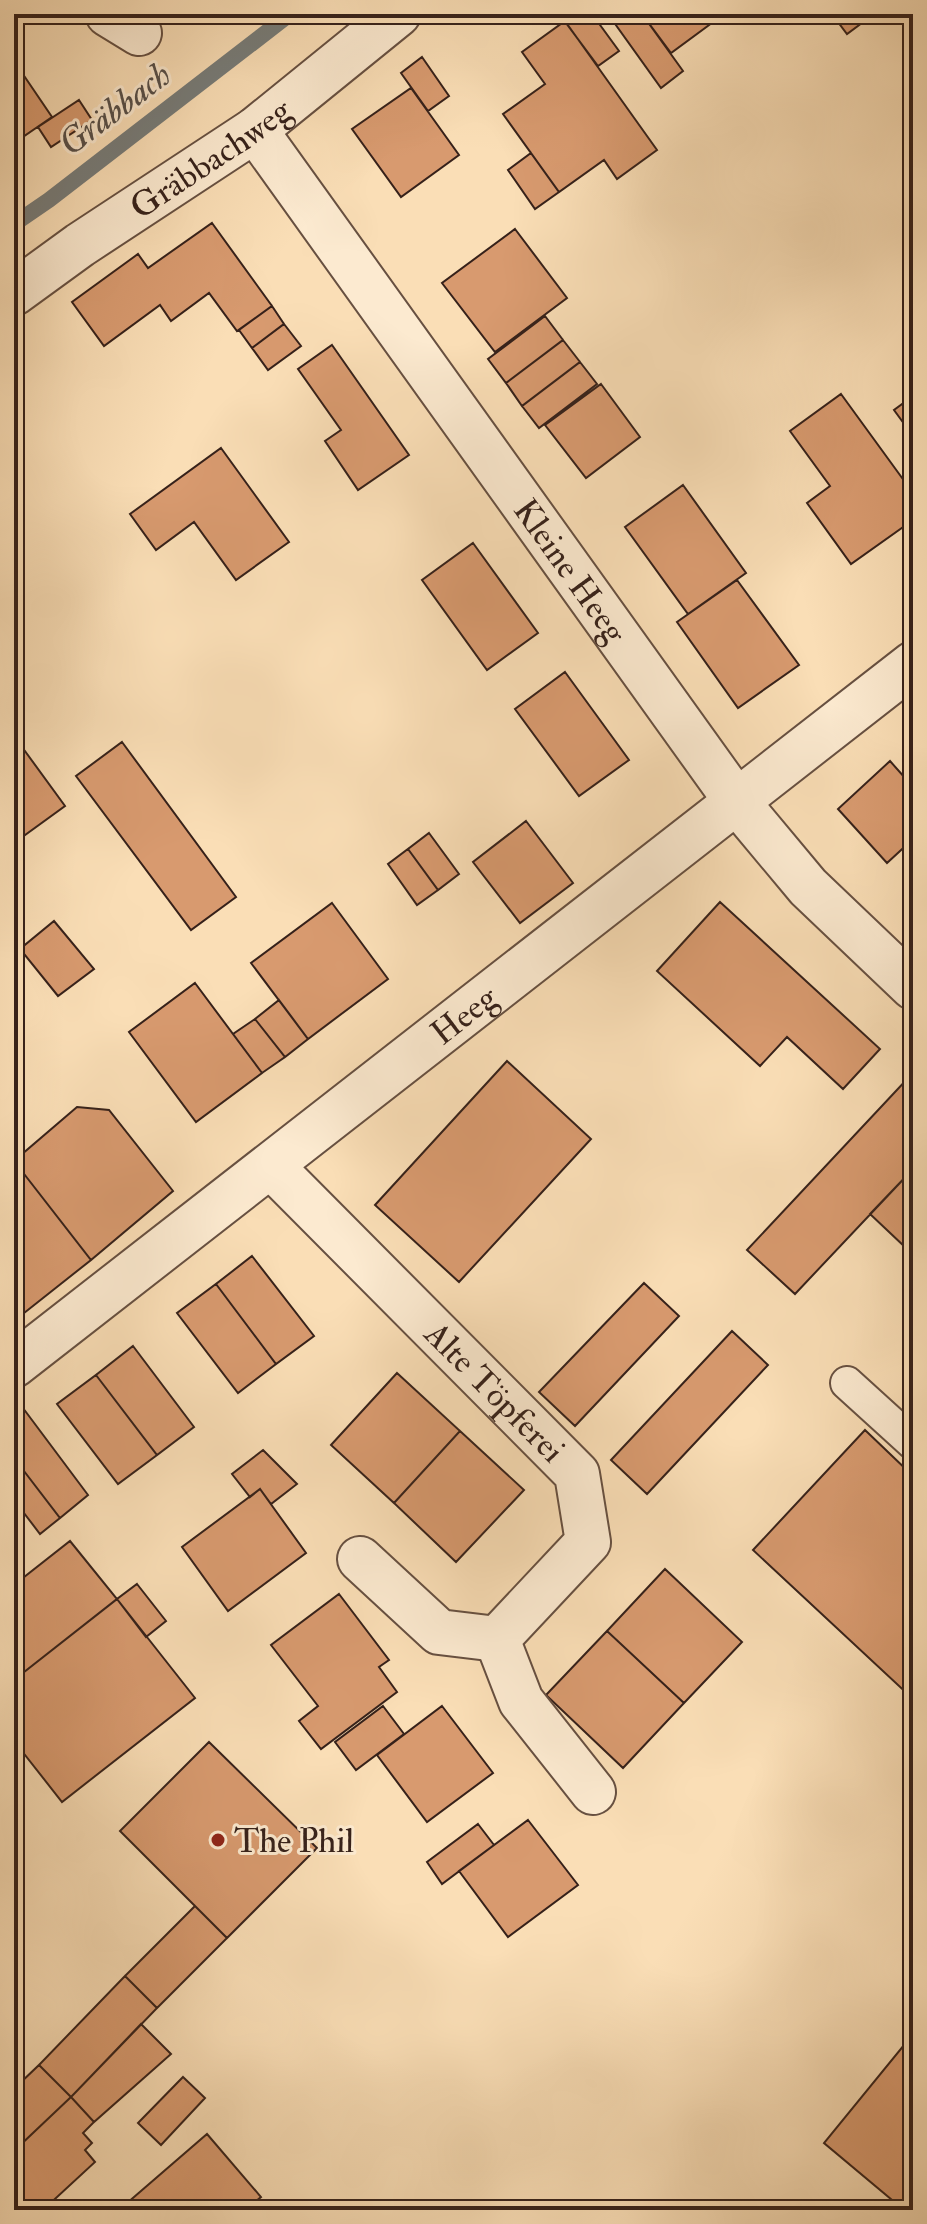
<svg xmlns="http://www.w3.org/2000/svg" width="927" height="2224" font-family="'IM FELL Double Pica',serif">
  <rect width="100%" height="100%" fill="#fadeb6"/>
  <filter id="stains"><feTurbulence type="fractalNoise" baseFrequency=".0025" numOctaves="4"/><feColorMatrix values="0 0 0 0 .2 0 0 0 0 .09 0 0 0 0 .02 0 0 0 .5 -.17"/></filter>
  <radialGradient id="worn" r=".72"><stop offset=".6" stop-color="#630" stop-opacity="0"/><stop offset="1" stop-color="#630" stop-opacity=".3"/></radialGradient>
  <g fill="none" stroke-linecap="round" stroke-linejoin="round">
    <path stroke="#777c79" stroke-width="16" d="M 14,224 L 49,200 L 290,14"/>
  </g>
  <path fill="#d89a6f" stroke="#36211a" stroke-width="2" d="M 578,14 L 592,14 L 619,51 L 598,66 L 566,23 Z
    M 608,14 L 642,14 L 683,71 L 661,88 Z
    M 642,14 L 724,14 L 671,53 Z
    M 832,14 L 874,14 L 847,34 Z
    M 565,21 L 657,150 L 617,179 L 604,160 L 559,192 L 503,114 L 545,84 L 522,52 Z
    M 422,57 L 449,96 L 428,111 L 401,73 Z
    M 14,61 L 52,117 L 14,143 Z
    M 411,88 L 459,155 L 401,197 L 352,129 Z
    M 79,100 L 92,120 L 51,147 L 38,127 Z
    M 531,153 L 559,192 L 535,209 L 508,170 Z
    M 212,223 L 272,306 L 237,331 L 209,293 L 171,321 L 160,305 L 104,346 L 72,302 L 138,254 L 148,268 Z
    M 515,229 L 567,298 L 495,352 L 442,283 Z
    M 272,306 L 284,324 L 252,348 L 239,330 Z
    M 545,316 L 563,340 L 506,383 L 488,359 Z
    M 284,324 L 301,346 L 268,370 L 252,348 Z
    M 563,340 L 580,362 L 522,406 L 506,383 Z
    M 332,345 L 409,455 L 358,490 L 325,441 L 341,430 L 298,369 Z
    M 580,362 L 597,384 L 539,428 L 522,406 Z
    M 601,384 L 640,437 L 586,478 L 545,425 Z
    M 841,394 L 913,493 L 913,520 L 851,564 L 807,503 L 830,486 L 790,431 Z
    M 913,396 L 913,436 L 894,410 Z
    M 221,448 L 289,542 L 236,580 L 194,522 L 156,550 L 130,514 Z
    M 683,485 L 746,573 L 688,614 L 625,527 Z
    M 473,543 L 538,633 L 487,670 L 422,580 Z
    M 737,580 L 799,665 L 738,708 L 677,622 Z
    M 565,672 L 629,760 L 579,796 L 515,709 Z
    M 14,736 L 65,806 L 14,843 Z
    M 122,742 L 236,897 L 191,930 L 76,776 Z
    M 890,761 L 913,787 L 913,839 L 887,863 L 838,809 Z
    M 526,821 L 573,883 L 520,923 L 473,862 Z
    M 429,833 L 459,874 L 438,890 L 408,849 Z
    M 408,849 L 438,890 L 417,905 L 388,864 Z
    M 720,902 L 880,1049 L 843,1089 L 787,1037 L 760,1066 L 657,971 Z
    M 332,903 L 388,979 L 308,1039 L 251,963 Z
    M 54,921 L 94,969 L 58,996 L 20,949 Z
    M 195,983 L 262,1073 L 196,1122 L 129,1032 Z
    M 279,1000 L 308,1039 L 285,1057 L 255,1019 Z
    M 255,1019 L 285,1057 L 262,1073 L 233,1034 Z
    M 507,1061 L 591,1139 L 459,1282 L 375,1205 Z
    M 910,1076 L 913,1079 L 913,1169 L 795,1294 L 747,1250 Z
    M 77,1107 L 109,1110 L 173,1191 L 91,1260 L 14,1161 Z
    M 14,1161 L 91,1260 L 14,1321 Z
    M 913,1169 L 913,1239 L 905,1247 L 870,1214 Z
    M 252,1256 L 314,1336 L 276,1364 L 216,1284 Z
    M 644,1283 L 679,1316 L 575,1426 L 539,1392 Z
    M 216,1284 L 276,1364 L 238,1393 L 177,1313 Z
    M 732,1331 L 768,1365 L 647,1494 L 611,1460 Z
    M 133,1346 L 194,1427 L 157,1455 L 96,1375 Z
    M 397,1373 L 460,1431 L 394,1503 L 331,1445 Z
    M 96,1375 L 157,1455 L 118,1484 L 57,1404 Z
    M 14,1396 L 88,1495 L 60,1518 L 14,1458 Z
    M 865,1430 L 913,1476 L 913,1699 L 753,1550 Z
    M 460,1431 L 524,1490 L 456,1562 L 394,1503 Z
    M 263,1450 L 297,1484 L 271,1504 L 260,1489 L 250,1497 L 232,1474 Z
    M 14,1458 L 60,1518 L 40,1534 L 14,1500 Z
    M 260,1489 L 306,1553 L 228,1611 L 182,1547 Z
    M 70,1541 L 117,1599 L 14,1680 L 14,1585 Z
    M 665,1569 L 742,1642 L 684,1703 L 607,1631 Z
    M 137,1584 L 166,1621 L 146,1637 L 117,1599 Z
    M 339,1594 L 389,1660 L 379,1667 L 397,1692 L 321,1749 L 299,1721 L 318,1706 L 271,1645 Z
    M 117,1599 L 195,1698 L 62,1802 L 14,1741 L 14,1680 Z
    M 607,1631 L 684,1703 L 623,1768 L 546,1695 Z
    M 383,1706 L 404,1734 L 356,1770 L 335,1742 Z
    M 442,1706 L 493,1773 L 427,1822 L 377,1755 Z
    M 209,1742 L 317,1848 L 227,1938 L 120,1831 Z
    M 528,1820 L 578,1885 L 508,1937 L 459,1871 Z
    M 478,1824 L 494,1845 L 442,1884 L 427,1862 Z
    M 195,1906 L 227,1938 L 157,2008 L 125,1976 Z
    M 125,1976 L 157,2008 L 71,2097 L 39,2065 Z
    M 141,2024 L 171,2054 L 94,2122 L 71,2097 Z
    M 913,2034 L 913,2210 L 904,2210 L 824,2143 Z
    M 39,2065 L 71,2097 L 14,2151 L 14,2081 L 18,2085 Z
    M 183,2077 L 205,2098 L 161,2145 L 138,2123 Z
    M 71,2097 L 94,2122 L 83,2133 L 92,2143 L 85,2150 L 95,2162 L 43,2210 L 37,2210 L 33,2207 L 30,2210 L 25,2210 L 17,2202 L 23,2197 L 14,2187 L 14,2151 Z
    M 207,2134 L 261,2197 L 245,2210 L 119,2210 Z"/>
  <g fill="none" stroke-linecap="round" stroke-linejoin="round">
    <g stroke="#675041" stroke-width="36">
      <path id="lane" d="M 847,1383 L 913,1443"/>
    </g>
    <g stroke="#675041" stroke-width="48">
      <g id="street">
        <path d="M 108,14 L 139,33"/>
        <path id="s1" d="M 255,130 L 737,802 L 808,887 L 913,987"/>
        <path id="s2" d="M 14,293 L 80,245 L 255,130 L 398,14"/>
        <path id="s3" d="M 271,1166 L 577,1474 L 588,1542 L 497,1639 L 521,1701 L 593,1792"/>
        <path id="s4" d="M 14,1365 L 913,664"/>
        <path d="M 360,1559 L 439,1632 L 497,1639"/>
      </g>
    </g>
    <use href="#lane" stroke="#fcead0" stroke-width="32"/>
    <use href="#street" stroke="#fcead0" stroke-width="44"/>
  </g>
  <circle fill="#8f2418" stroke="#fcead0" stroke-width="3" cx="218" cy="1840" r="8"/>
  <g text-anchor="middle" stroke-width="6" stroke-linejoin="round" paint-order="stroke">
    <g font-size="34" fill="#36211a" stroke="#fcead0">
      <text dy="12" stroke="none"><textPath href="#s2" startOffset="238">Gräbbachweg</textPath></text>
      <text dy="12" stroke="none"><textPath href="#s1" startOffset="542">Kleine Heeg</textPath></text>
      <text dy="12" stroke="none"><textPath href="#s4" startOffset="570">Heeg</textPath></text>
      <text dy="12" stroke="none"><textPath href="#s3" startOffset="318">Alte Töpferei</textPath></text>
    </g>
    <g font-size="34" fill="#36211a" stroke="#fcead0" text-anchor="start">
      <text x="234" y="1852">The Phil</text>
    </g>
    <g font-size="36" font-style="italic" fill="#564f49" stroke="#fcead0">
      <text transform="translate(114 108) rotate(-37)" y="13">Gräbbach</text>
    </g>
  </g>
  <rect width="927" height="2224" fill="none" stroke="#fadeb6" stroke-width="48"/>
  <rect x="16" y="16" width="895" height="2192" fill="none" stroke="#36211a" stroke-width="4"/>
  <rect x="24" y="24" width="879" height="2176" fill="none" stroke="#36211a" stroke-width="2"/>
  <rect width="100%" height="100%" filter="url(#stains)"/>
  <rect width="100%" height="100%" fill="url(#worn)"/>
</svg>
